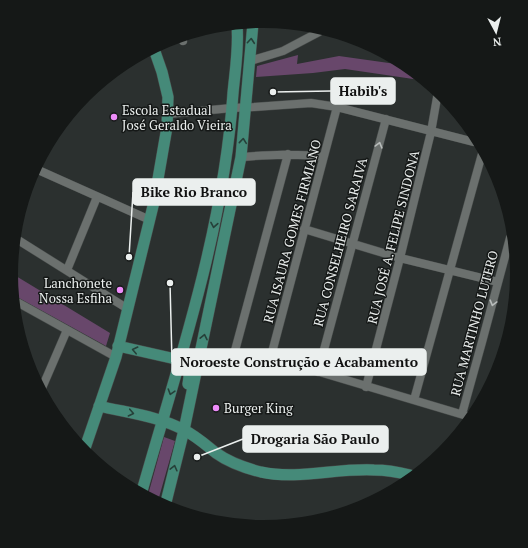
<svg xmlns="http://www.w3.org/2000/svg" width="528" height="548" font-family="'PT Serif',serif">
  <rect width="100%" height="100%" fill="#2b302f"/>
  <path fill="#68476b" d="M 298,55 L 297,64 L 339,56 L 396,64 L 420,80 L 345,69 L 313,73 L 256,77 L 257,66 Z
    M 11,273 L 110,333 L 106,346 L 15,296 Z
    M 164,437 L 175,441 L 158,501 L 148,495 Z"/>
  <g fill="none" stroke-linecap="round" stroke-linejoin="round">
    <g stroke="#484c4b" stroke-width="9">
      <path id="minor" d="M 182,37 L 183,41
        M 250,61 L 283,51 L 319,32
        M 168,114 L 232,108 L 254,107 L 311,103 L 337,107 L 474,142
        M 241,157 C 269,155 296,153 323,157
        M 36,169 L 150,220
        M 304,229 L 400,258 L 498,282
        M 18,240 L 128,309
        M 67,270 L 97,197
        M 17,302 L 116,357
        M 270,360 L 337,107
        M 234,362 L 233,358 L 288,154
        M 209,365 L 270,360 L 286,362 L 467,416
        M 318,372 L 386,119
        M 366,387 L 400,258 L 431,132 L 438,92
        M 42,388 L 67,330
        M 414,400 L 482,154
        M 462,414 L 482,342 L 510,238"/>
    </g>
    <g stroke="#484c4b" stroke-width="12">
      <path id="major" d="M 118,346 L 180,360 C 191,368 190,371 188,384
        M 99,406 C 128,413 158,416 184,430 C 196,436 206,445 216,453 C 230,463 245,468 261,472 C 298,480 336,468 374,470 C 386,470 398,472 410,475
        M 84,451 L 116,357 L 154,202 L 167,127 L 168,97 L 162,72 L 154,49
        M 142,491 C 179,361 224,229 233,93 C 235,71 239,48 237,26
        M 165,506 L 184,430 L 241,157 L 253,23"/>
    </g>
    <use href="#minor" stroke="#6b706e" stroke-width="8"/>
    <use href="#major" stroke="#458a79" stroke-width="11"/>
  </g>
  <defs><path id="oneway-chevron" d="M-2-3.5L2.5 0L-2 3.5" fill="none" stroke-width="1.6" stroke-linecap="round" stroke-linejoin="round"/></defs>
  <g stroke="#264039">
    <use href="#oneway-chevron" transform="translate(251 41) rotate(-85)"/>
    <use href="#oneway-chevron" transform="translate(243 141) rotate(-84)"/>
    <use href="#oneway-chevron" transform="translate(214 225) rotate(100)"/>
    <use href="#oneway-chevron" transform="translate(204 337) rotate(-78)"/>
    <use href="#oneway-chevron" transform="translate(135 350) rotate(-167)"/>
    <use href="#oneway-chevron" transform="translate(171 392) rotate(107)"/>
    <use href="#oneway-chevron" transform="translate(131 413) rotate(12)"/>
    <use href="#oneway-chevron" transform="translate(174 468) rotate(-76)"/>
  </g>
  <g stroke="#b8bcbb">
    <use href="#oneway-chevron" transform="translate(379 145) rotate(-75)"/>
    <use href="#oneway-chevron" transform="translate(493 303) rotate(105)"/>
  </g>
  <g fill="#ed8cf9" stroke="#151817" stroke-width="1.5">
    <circle cx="114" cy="117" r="4"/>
    <circle cx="120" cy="290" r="4"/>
    <circle cx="216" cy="408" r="4"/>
  </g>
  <g text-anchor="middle" stroke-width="3" stroke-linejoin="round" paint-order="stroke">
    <g font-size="13" fill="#ebefee" stroke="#151817" text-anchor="start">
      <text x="122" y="115">Escola Estadual<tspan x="122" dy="15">José Geraldo Vieira</tspan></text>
      <text x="112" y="288" text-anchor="end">Lanchonete<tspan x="112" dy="15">Nossa Esfiha</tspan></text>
      <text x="224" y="413">Burger King</text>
    </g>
    <g font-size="13" fill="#ebefee" stroke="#151817">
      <text transform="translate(292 231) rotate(-75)" y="5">RUA ISAURA GOMES FIRMIANO</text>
      <text transform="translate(393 237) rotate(-76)" y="5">RUA JOSÉ A. FELIPE SINDONA</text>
      <text transform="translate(340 242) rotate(-75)" y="5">RUA CONSELHEIRO SARAIVA</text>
      <text transform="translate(474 323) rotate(-75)" y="5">RUA MARTINHO LUTERO</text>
    </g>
  </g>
  <path d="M0 0H528V548H0ZM18 274a246 246 0 1 1 492 0a246 246 0 1 1-492 0Z" fill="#151817" fill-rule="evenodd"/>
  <path fill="none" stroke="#ebefee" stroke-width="1.5" d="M273 92L331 91M129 257L133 192M170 283L172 362M197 457L243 439"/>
  <g fill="#ebefee" stroke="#151817" stroke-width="1.5">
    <circle cx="273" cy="92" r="4"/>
    <circle cx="129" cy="257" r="4"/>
    <circle cx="170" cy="283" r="4"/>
    <circle cx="197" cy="457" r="4"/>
  </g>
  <g fill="#ebefee" stroke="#ebefee" stroke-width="1.5">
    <rect x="331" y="78" width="64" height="26" rx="4"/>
    <rect x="133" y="179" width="122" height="26" rx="4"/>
    <rect x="172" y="349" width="254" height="26" rx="4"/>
    <rect x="243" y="426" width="145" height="26" rx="4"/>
  </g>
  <g font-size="14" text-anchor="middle" font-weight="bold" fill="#111">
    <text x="363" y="96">Habib's</text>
    <text x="194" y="197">Bike Rio Branco</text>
    <text x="299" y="367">Noroeste Construção e Acabamento</text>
    <text x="315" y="444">Drogaria São Paulo</text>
  </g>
  <g transform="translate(496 32) rotate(173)" stroke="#151817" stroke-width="3" paint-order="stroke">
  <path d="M0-3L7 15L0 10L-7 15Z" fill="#ebefee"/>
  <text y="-6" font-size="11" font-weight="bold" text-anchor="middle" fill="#ebefee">N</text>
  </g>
</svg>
